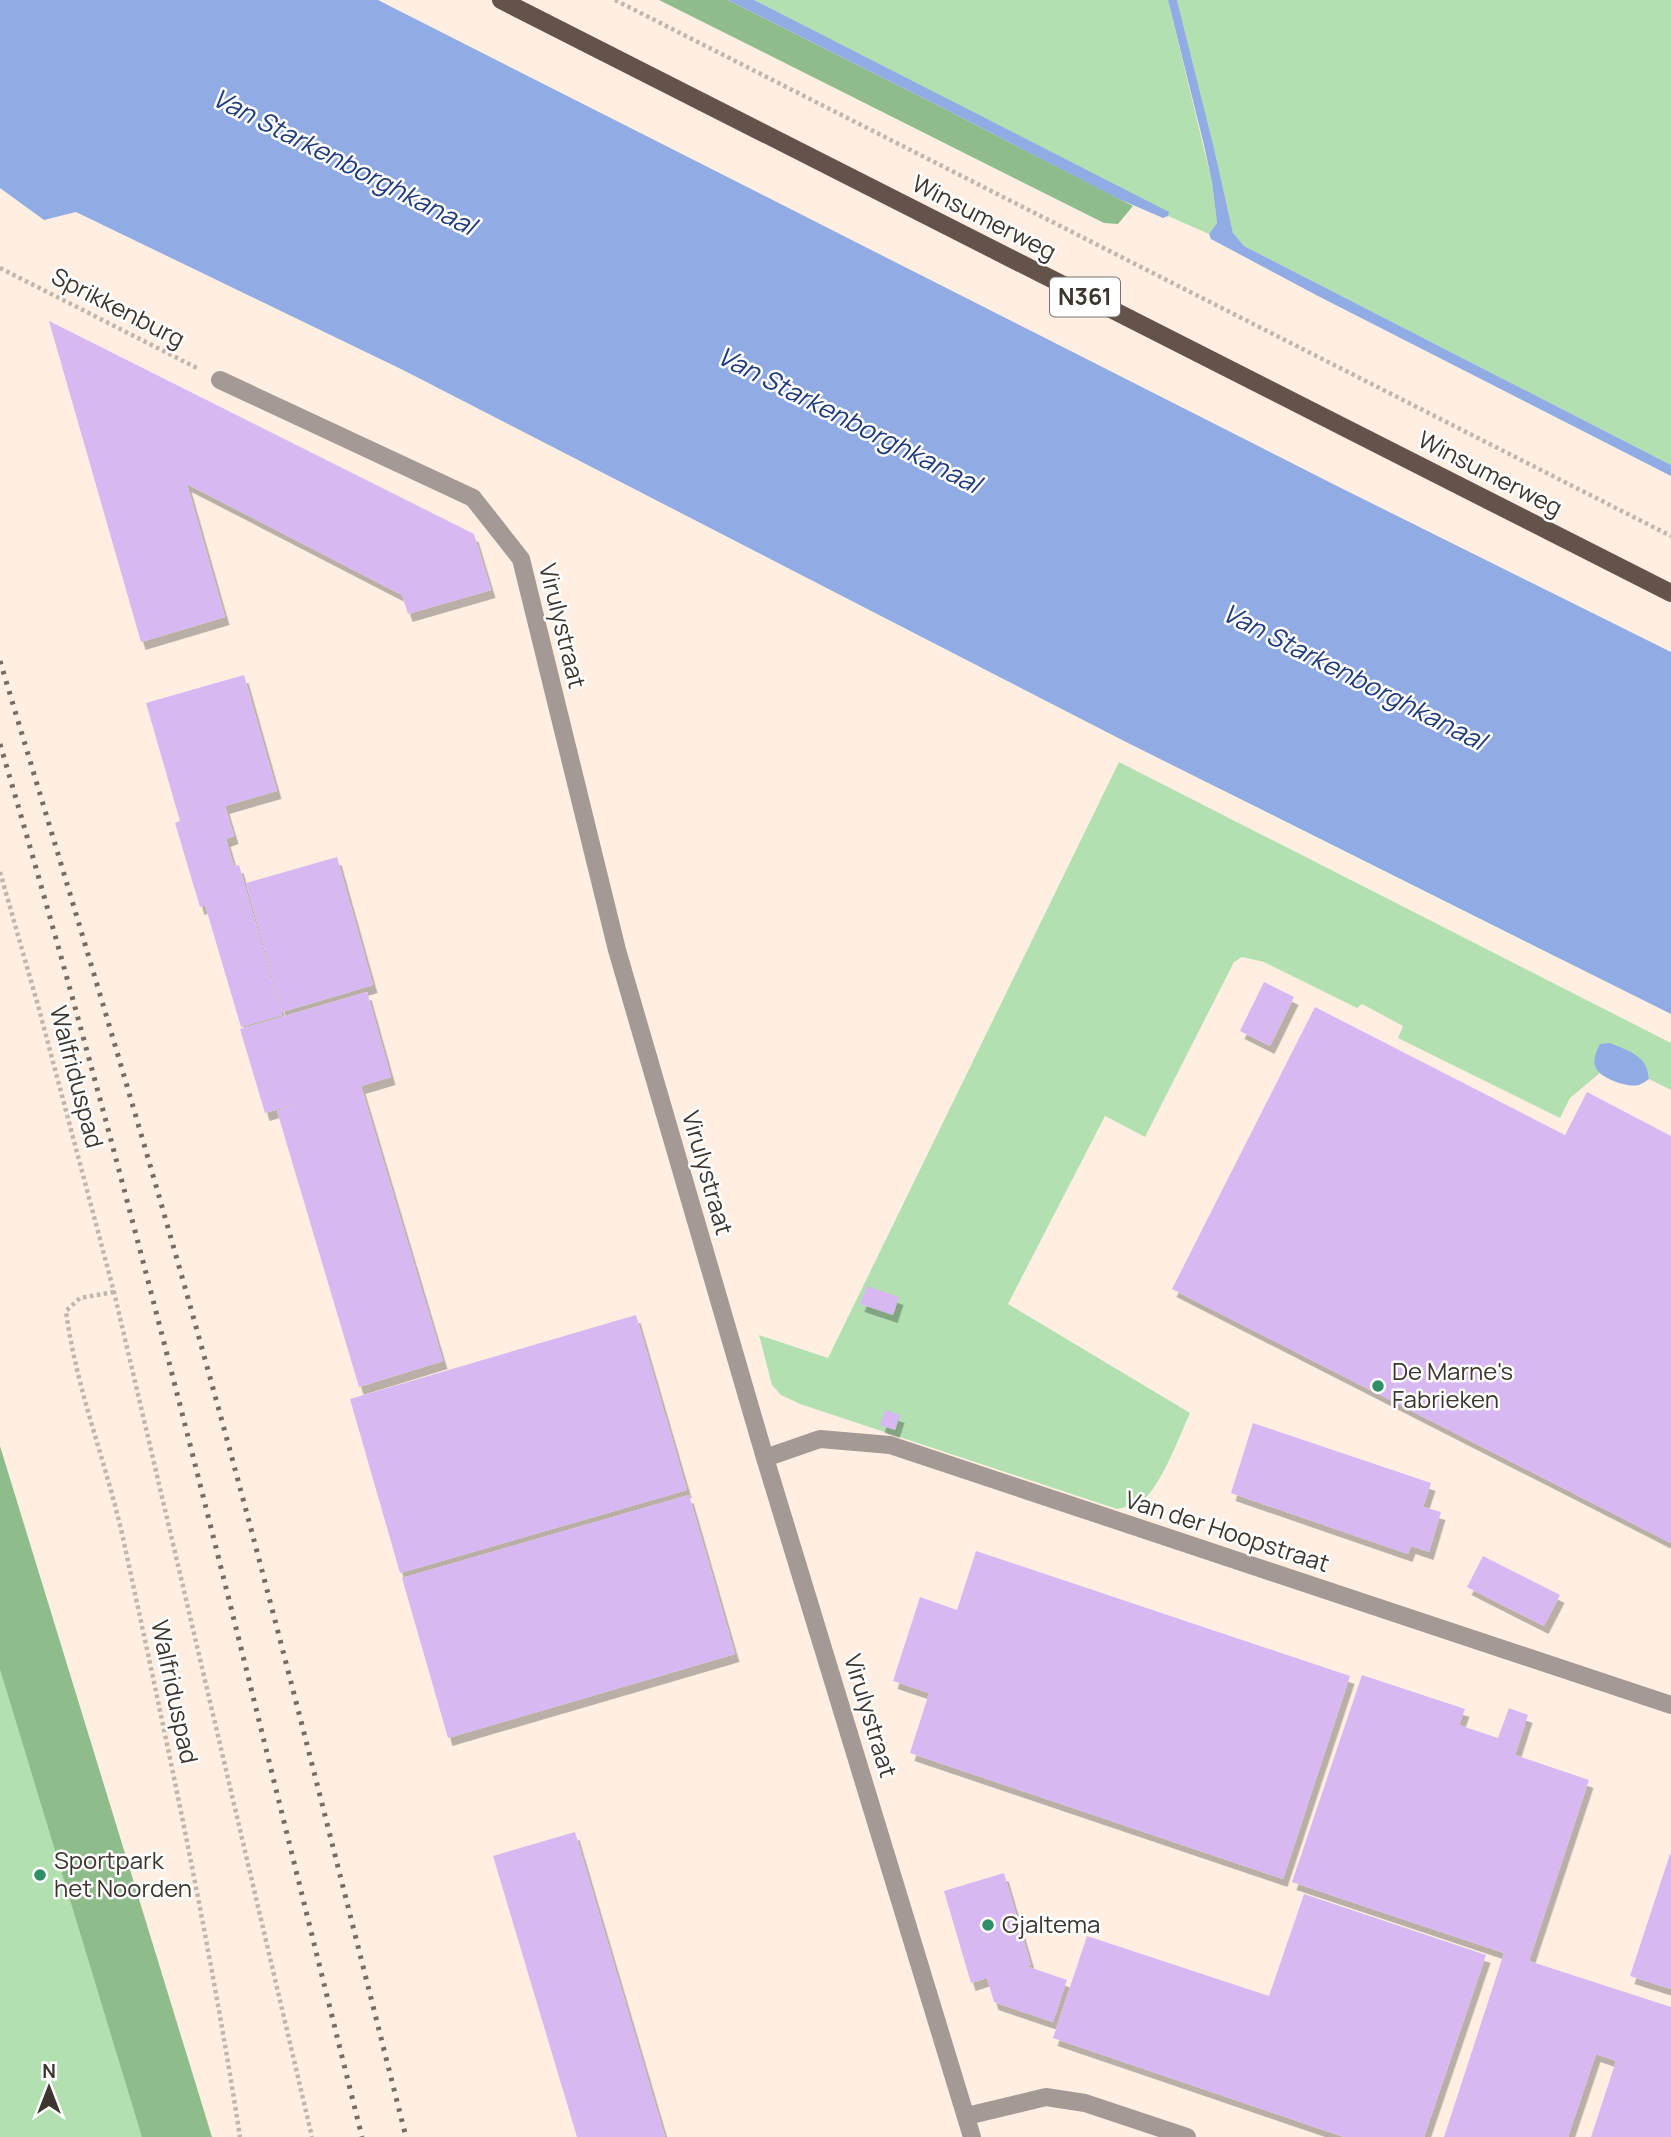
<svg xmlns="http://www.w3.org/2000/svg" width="1671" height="2137" font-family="Manrope,sans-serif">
  <defs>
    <filter id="shadow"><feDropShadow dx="4.5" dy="8" stdDeviation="0" flood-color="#0004"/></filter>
  </defs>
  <rect width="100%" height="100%" fill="#feefe2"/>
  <path fill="#b3e0b0" d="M 754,0 L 1168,0 L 1212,182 L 1217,223 L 1209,234 L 1168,216 L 1168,212 Z
    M 1177,0 L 1671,0 L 1671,465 L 1244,246 L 1233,233 L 1214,148 Z
    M 1119,762 L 1671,1043 L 1671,1090 L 1649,1079 L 1648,1071 L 1594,1066 L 1600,1073 L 1570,1098 L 1560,1118 L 1398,1038 L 1403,1026 L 1362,1004 L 1357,1008 L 1264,962 L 1242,957 L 1234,962 L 1145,1137 L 1105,1116 L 1008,1304 L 1190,1413 C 1180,1435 1161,1486 1143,1500 C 1135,1505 1126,1507 1117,1509 L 800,1404 L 781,1395 L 772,1385 L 759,1335 L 828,1358 Z
    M 0,1614 L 161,2137 L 0,2137 Z"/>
  <path fill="#8ebd8b" d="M 659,0 L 728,0 L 947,110 L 1133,206 L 1118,224 L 1104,223 Z
    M 0,1446 L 212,2137 L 142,2137 L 0,1669 Z"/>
  <path fill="#91ace4" d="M 0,0 L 378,0 L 1335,485 L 1671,652 L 1671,1014 L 1128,743 L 403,370 L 76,212 L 44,220 L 0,188 Z
    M 728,0 L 754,0 L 1169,212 L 1168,216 L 1163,218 L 1119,199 L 947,110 Z
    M 1168,0 L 1177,0 L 1214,148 L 1233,233 L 1244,246 L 1671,465 L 1671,476 L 1318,296 L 1211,239 L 1209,234 L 1217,223 L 1212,182 L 1204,145 Z
    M 1610,1043 C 1629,1051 1648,1056 1649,1079 C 1648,1080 1640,1085 1639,1085 C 1628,1088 1598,1078 1595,1066 C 1593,1059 1597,1050 1600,1044 Z"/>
  <path fill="#d7b8f3" filter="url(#shadow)" d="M 49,321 L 474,534 L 491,590 L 408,614 L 402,595 L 187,484 L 225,617 L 141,642 Z
    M 244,675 L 277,791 L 225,806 L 234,836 L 226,839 L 234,866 L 239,865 L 282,1015 L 241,1027 L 205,905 L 200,907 L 175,823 L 180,821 L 146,703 Z
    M 337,857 L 373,985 L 282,1012 L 246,883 Z
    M 1264,982 L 1294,997 L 1270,1046 L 1240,1031 Z
    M 367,992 L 391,1077 L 361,1086 L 443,1361 L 359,1387 L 277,1111 L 300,1103 L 265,1113 L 240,1029 Z
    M 1315,1007 L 1565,1135 L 1587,1092 L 1671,1136 L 1671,1543 L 1172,1289 Z
    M 867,1286 L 899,1297 L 893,1315 L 860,1304 Z
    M 636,1315 L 687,1490 L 400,1573 L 350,1399 Z
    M 885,1410 L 900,1415 L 895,1430 L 880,1425 Z
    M 1253,1423 L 1431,1483 L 1423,1507 L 1441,1512 L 1429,1552 L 1411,1546 L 1408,1554 L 1231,1493 Z
    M 689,1495 L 735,1654 L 448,1738 L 402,1578 Z
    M 976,1551 L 1350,1676 L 1283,1879 L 910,1753 L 929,1693 L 893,1681 L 920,1597 L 957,1610 Z
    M 1483,1556 L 1560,1595 L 1544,1626 L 1467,1587 Z
    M 1362,1675 L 1465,1709 L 1459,1725 L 1498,1738 L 1509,1708 L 1528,1715 L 1515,1755 L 1589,1780 L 1529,1961 L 1671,2007 L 1671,2137 L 1591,2137 L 1616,2061 L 1596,2054 L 1568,2137 L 1444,2137 L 1504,1953 L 1292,1882 Z
    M 575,1832 L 665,2137 L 577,2137 L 493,1856 Z
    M 1670,1854 L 1671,1854 L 1671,1989 L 1630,1976 Z
    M 1004,1873 L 1031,1965 L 1026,1966 L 1067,1980 L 1053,2022 L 994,2002 L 987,1978 L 971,1983 L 944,1891 Z
    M 1304,1894 L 1486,1955 L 1424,2137 L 1344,2137 L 1053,2038 L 1087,1936 L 1269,1996 Z"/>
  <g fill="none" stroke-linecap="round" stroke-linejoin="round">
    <path stroke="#c2b6ab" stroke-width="4.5" stroke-dasharray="3.5 3.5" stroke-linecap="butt" d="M 615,0 L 1671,536
      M 0,268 L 197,368
      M 0,872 L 39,1009 L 114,1292 L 312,2137
      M 114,1292 L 80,1298 L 66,1311 C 76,1388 106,1462 123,1538 C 166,1737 209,1936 240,2137"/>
    <path stroke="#a49a95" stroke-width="18" d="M 220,380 L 473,498 L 521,559 L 617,950 L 765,1458 L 972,2137
      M 765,1458 L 820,1439 L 890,1445 L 1671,1705
      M 967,2116 L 1046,2097 L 1085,2103 L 1187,2137"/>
    <path stroke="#64534b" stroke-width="18" d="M 501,0 L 1671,593"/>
    <path stroke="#756c63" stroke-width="5" stroke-dasharray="3.5 7" stroke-linecap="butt" d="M 0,661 C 73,904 147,1147 214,1392 C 282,1639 343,1888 406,2137
      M 0,744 C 136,1204 246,1672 362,2137"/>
  </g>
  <g fill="#2e8f68" stroke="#fff" stroke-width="2.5">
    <circle cx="1378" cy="1386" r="7"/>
    <circle cx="40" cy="1875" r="7"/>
    <circle cx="988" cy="1925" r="7"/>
  </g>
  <g text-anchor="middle" stroke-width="5" stroke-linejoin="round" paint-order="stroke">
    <rect fill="#fff" stroke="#77726d" stroke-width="2" x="1050" y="277.5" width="70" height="39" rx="5"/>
    <g font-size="23" font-weight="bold" fill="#3d362f">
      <text x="1085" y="305">N361</text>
    </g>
    <g font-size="24" fill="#3d362f" stroke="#fff">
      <text transform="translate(984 218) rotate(27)" y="8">Winsumerweg</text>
      <text transform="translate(118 308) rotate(27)" y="8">Sprikkenburg</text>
      <text transform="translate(1490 474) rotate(27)" y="8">Winsumerweg</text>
      <text transform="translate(562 626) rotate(76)" y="8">Virulystraat</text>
      <text transform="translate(76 1077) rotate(75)" y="8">Walfriduspad</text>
      <text transform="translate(707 1173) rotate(74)" y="8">Virulystraat</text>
      <text transform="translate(1227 1532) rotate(18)" y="8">Van der Hoopstraat</text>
      <text transform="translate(174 1692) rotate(78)" y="8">Walfriduspad</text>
      <text transform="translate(870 1716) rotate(73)" y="8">Virulystraat</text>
    </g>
    <g font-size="24" fill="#3d362f" stroke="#fff" text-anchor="start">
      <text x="1392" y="1380">De Marne's<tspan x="1392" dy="28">Fabrieken</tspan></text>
      <text x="54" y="1869">Sportpark<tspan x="54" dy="28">het Noorden</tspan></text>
      <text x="1002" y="1933">Gjaltema</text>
    </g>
    <g font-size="26" font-style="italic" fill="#203c7d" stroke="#fff">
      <text transform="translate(344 162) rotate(27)" y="9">Van Starkenborghkanaal</text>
      <text transform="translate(849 420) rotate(27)" y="9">Van Starkenborghkanaal</text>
      <text transform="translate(1354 677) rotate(27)" y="9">Van Starkenborghkanaal</text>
    </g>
  </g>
  <g transform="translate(49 2088)" stroke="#ffffff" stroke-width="5" paint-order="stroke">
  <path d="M0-5L12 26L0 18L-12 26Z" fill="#3d362f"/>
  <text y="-10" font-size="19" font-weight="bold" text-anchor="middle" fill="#3d362f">N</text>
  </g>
</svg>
